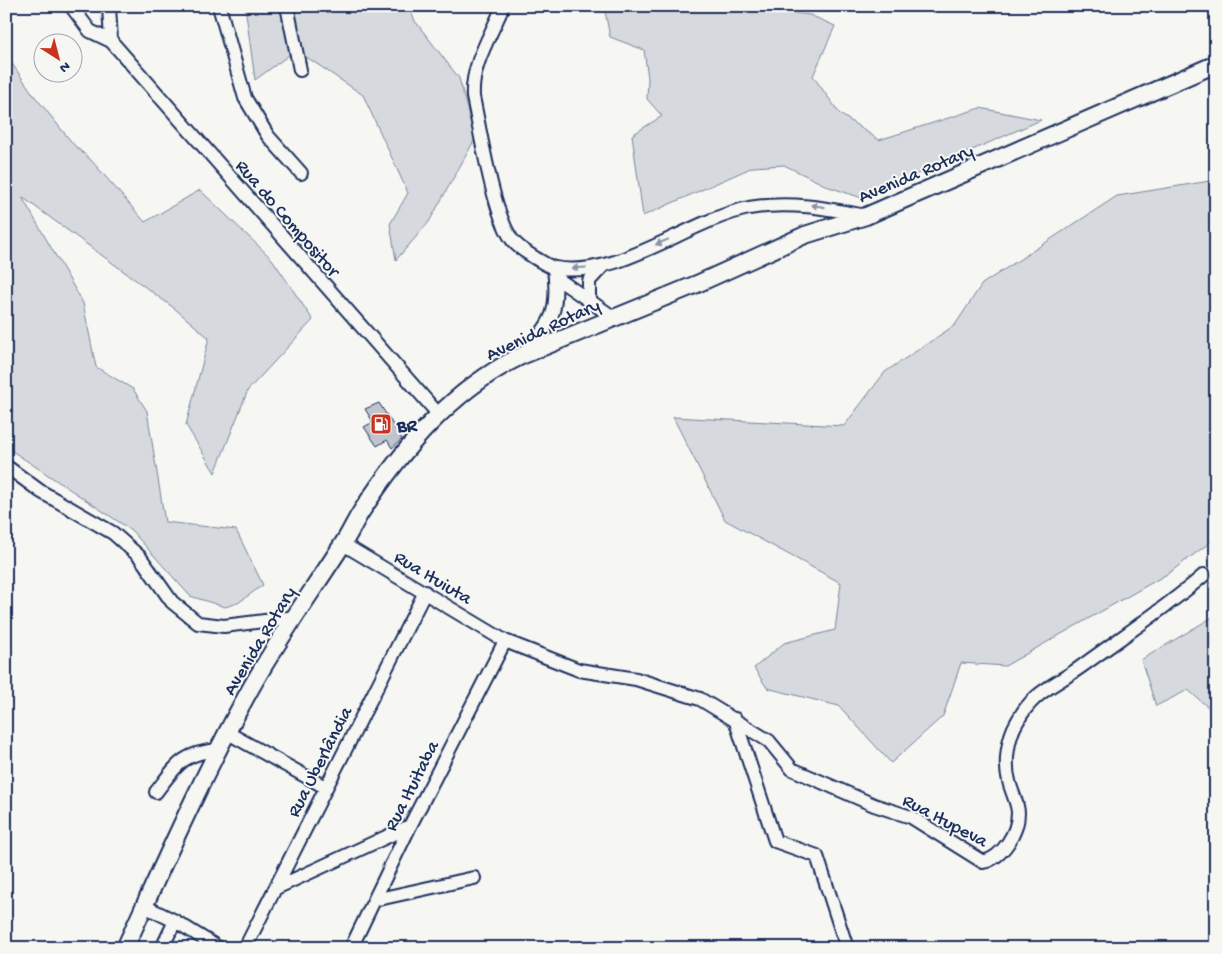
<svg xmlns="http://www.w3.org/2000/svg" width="1222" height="954" font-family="'Gochi Hand',sans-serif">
  <rect width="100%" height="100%" fill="#f6f6f2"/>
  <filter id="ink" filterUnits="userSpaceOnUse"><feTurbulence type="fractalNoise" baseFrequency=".02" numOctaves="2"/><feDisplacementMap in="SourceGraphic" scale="10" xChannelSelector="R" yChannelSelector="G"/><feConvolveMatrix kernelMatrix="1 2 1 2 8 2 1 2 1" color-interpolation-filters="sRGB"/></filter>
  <g filter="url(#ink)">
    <path fill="#d6d9dd" stroke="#78849e" d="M 245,6 L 408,6 L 415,21 L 459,78 L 475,139 L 429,222 L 396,260 L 390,224 L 408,193 L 363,95 L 296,50 L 255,80 Z
      M 604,6 L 740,6 L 810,15 L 835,26 L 813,76 L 840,114 L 879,140 L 980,108 L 1041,120 L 862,198 L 829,187 L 784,165 L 753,167 L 643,216 L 632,135 L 662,116 L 647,99 L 648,78 L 644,50 L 610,37 Z
      M 6,55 L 33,94 L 74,145 L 91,160 L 145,222 L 200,190 L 272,259 L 313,320 L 248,390 L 215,473 L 186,425 L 209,338 L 174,308 L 22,197 L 83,303 L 96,367 L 133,389 L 147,411 L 165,522 L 236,530 L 263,585 L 238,603 L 225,607 L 190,596 L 131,530 L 6,447 Z
      M 1216,180 L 1216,538 L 1169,573 L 1005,666 L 961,663 L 943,716 L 891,763 L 839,706 L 767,688 L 754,668 L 784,643 L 835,630 L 841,583 L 725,520 L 673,417 L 844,426 L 885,372 L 955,325 L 982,284 L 1117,196 Z
      M 1216,615 L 1216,714 L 1188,690 L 1156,706 L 1141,660 Z"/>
    <path fill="#c0c4cd" stroke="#1b2f5e" d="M 379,403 L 402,439 L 392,448 L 387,440 L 377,446 L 364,427 L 373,422 L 365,409 Z"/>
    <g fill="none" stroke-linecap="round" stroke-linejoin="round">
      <g stroke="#1b2f5e" stroke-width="16">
        <path id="minor" d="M 71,6 L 90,31 L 111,41 L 440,416
          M 109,6 L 111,41
          M 219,6 L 245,98 L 268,136 L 301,173
          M 287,6 L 300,70
          M 503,6 C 491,36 471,64 473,97 C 480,129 494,220 514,242 C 520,249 528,253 535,258 C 541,261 549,267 555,268 C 617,280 689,220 749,208 C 790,201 826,208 866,216
          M 555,277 L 613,317
          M 589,300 L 589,281 L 603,266
          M 524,353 C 553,323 559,311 554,268
          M 6,466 L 40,491 L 113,533 L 140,557 L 172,602 L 198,623 L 224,626 L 296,617
          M 343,544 L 505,641 L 579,670 L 636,679 L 700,699 L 769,741 L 792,769 L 874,805 L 911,817 L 983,862 C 1002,858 1018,833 1018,813 C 1018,803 1011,791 1009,781 C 1004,763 1008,737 1017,722 C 1033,691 1056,685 1082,666 C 1123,636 1166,608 1204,575
          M 735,719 L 775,841 L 817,856 L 847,948
          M 228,733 L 325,787
          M 156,792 C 177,765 182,753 218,750
          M 276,888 L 410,826
          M 374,900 L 474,878
          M 144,906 L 175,921 L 219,948
          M 162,948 L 175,921
          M 245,948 L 425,592
          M 351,948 L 410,826 L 505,641"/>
      </g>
      <g stroke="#1b2f5e" stroke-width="20">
        <path id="major" d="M 125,948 C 164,863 202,777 247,695 C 275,643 310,595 342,545 C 349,535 354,523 361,512 C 402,449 453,389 521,356 L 697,284 L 805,235 L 866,216 L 1216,64"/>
      </g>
      <use href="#minor" stroke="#f6f6f2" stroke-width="12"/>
      <use href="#major" stroke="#f6f6f2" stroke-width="16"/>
    </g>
    <defs><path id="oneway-solid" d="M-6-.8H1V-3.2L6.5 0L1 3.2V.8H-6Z" transform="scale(1.25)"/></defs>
    <g fill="#8892a8">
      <use href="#oneway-solid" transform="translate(818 206) rotate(-170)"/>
      <use href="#oneway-solid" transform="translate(662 242) rotate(157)"/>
      <use href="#oneway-solid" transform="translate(579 268) rotate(176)"/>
    </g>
  </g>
  <defs>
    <g id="fuel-square" transform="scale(1.125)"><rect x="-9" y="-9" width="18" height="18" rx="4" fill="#c8321e" stroke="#f6f6f2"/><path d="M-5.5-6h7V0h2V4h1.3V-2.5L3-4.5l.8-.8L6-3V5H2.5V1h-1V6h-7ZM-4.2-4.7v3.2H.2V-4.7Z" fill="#fff"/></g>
  </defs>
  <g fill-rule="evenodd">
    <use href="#fuel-square" x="381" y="424"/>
  </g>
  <g text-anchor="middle" stroke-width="4" stroke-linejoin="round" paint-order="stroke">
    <g font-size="19" fill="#1b2f5e" stroke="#f6f6f2">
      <text transform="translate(915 172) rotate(-23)" y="7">Avenida Rotary</text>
      <text transform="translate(289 217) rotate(49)" y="7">Rua do Compositor</text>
      <text transform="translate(542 328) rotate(-25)" y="7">Avenida Rotary</text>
      <text transform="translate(434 576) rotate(31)" y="7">Rua Ituiuta</text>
      <text transform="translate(258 640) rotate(-59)" y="7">Avenida Rotary</text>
      <text transform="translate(318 761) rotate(-63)" y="7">Rua Uberlândia</text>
      <text transform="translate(410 785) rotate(-63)" y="7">Rua Ituitaba</text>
      <text transform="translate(946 819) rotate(28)" y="7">Rua Itupeva</text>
    </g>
    <g font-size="19" font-weight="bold" fill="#1b2f5e" stroke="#f6f6f2" text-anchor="start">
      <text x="397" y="431">BR</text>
    </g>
  </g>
  <rect width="1222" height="954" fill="none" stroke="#f6f6f2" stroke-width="25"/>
  <rect x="12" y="12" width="1197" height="929" fill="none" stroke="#1b2f5e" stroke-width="2" filter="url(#ink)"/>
  <g transform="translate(58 58) rotate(144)"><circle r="24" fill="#f6f6f2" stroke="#9ea6b7"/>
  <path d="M0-4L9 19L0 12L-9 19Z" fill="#c8321e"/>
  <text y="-8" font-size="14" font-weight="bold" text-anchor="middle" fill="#1b2f5e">N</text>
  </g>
</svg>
